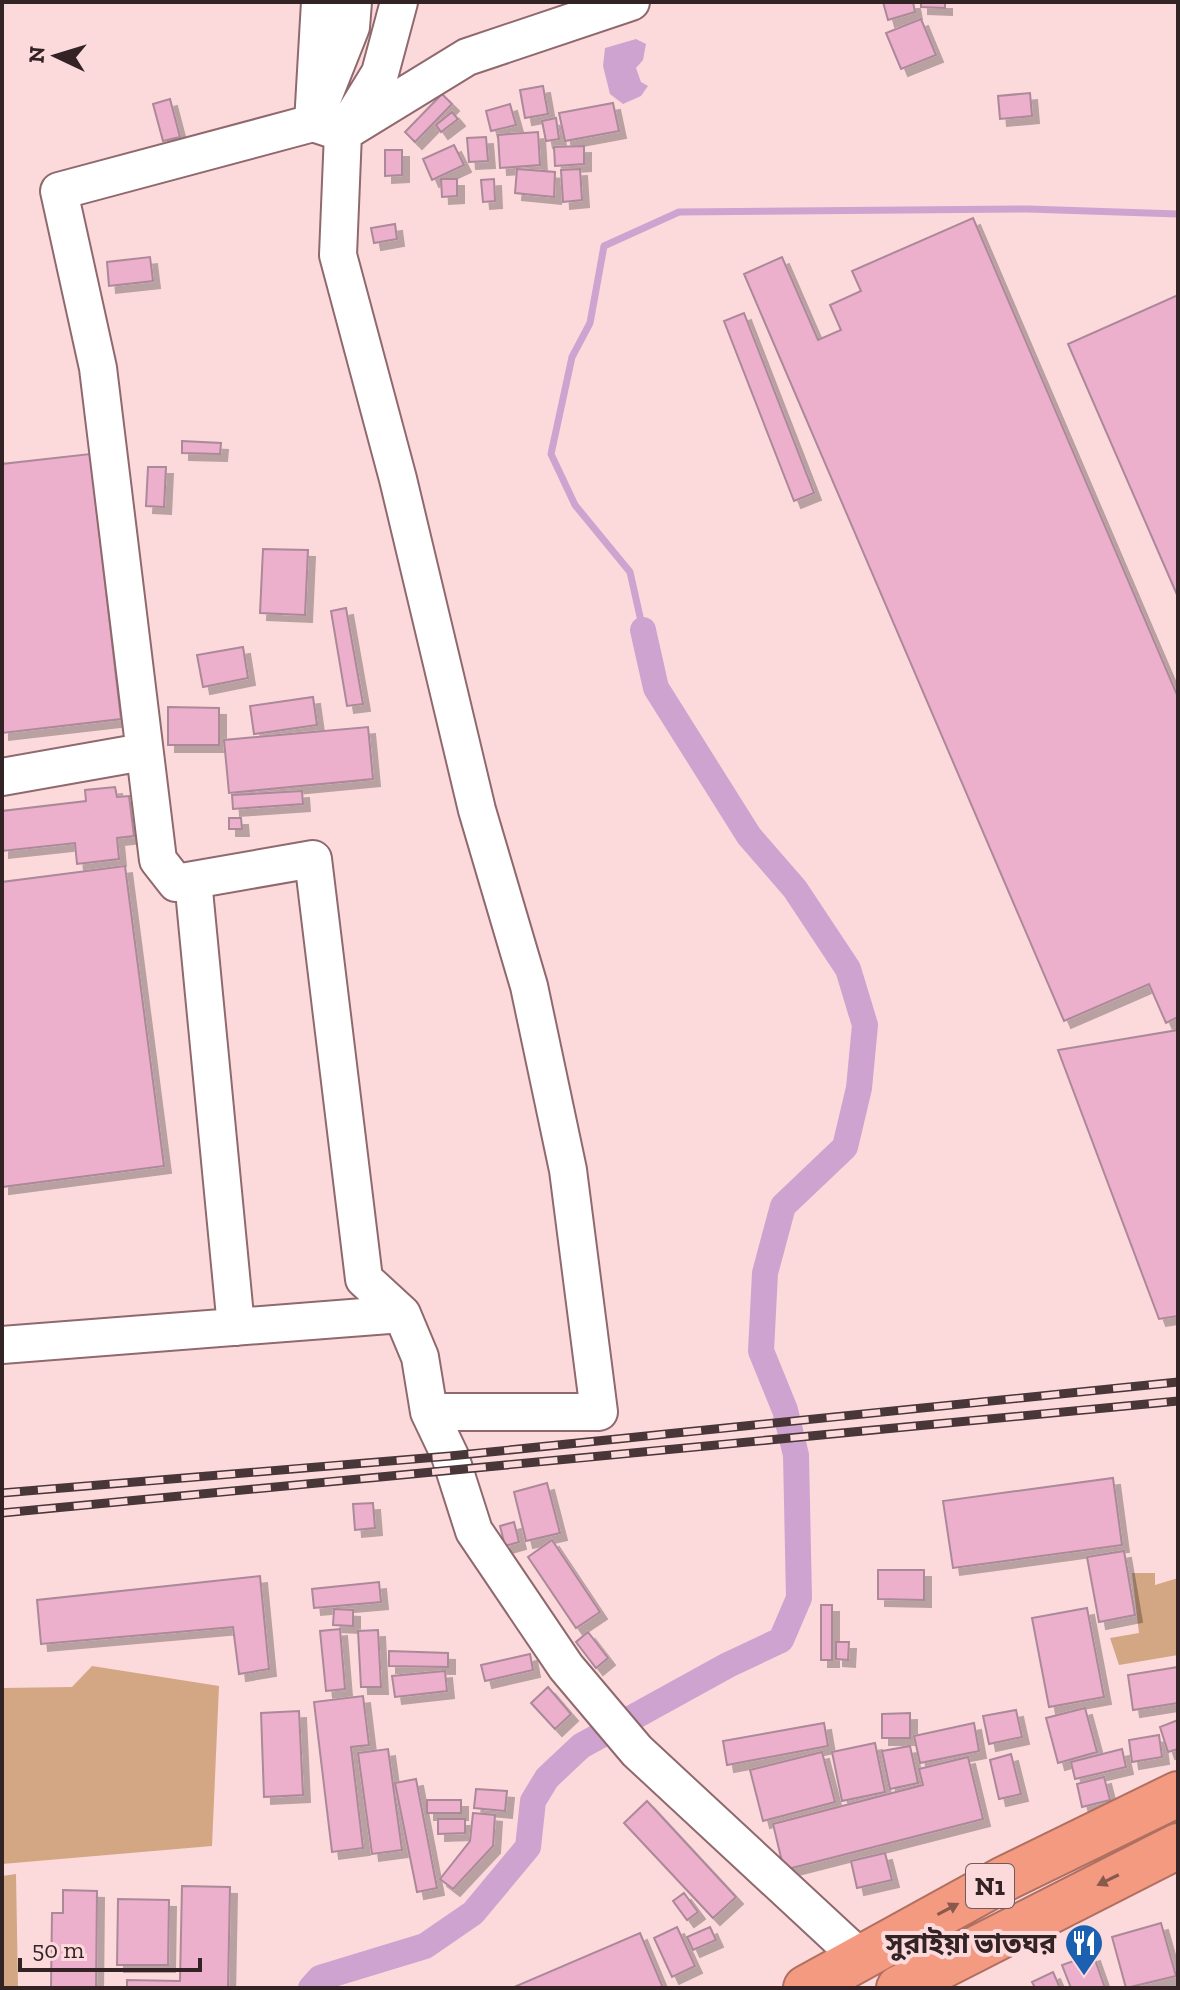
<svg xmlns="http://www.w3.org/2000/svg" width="1180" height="1990" font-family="'Zilla Slab','Noto Sans Bengali',serif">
  <defs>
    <filter id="shadow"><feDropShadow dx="7" dy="7" stdDeviation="0" flood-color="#0004"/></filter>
  </defs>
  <rect width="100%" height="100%" fill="#fcdadc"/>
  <path fill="#d3a784" d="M 1132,1573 L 1155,1573 L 1155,1585 L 1178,1578 L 1178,1655 L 1119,1665 L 1110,1638 L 1139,1633 Z
    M 92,1666 L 219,1686 L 212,1846 L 2,1864 L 2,1688 L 72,1687 Z
    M 16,1874 L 18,1988 L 2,1988 L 2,1876 Z"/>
  <path fill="#cfa3d0" d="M 636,39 L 646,44 L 643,60 L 636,68 L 641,82 L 648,86 L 641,96 L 623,104 L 610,94 L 603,66 L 605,48 Z"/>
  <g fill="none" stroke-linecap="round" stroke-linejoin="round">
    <path stroke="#cfa3d0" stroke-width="7" d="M 643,630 L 630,572 L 575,505 L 551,454 L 572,357 L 590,323 L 604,246 L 679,212 L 1028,209 L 1178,214"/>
    <path stroke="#cfa3d0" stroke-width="26" d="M 311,1988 L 320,1978 L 425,1946 L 473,1913 L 528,1847 L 533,1801 L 547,1778 L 581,1746 L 728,1665 L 781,1640 L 799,1598 L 796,1455 L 785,1410 L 761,1351 L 765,1273 L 783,1206 L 845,1147 L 859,1088 L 865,1025 L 848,969 L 795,889 L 749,836 L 656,688 L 643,630"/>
  </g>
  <path fill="#ecafcc" stroke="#ac8999" stroke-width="2" filter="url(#shadow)" d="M 883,2 L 913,2 L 915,12 L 888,20 Z
    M 921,2 L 945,2 L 945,8 L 921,7 Z
    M 921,19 L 936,55 L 901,69 L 886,33 Z
    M 543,86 L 548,114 L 525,118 L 520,90 Z
    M 1030,93 L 1032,116 L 1000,119 L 998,96 Z
    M 442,94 L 452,104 L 415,142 L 405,132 Z
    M 170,99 L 180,137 L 163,141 L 153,104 Z
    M 613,103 L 619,131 L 565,141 L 559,113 Z
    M 510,104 L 516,125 L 491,131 L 486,111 Z
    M 452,112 L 458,119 L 441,132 L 436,125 Z
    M 556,118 L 559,139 L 546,141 L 542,121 Z
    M 538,132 L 540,165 L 500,168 L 498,135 Z
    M 486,137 L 488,161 L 469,162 L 467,138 Z
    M 454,145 L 464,165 L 432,180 L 423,159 Z
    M 584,146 L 584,164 L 555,166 L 554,147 Z
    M 385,150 L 402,150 L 402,175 L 385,176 Z
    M 517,169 L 555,172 L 554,197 L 515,193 Z
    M 580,169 L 582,200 L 563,202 L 561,170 Z
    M 441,179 L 457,179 L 457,196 L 442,197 Z
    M 494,179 L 495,201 L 483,202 L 481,180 Z
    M 973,218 L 1178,697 L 1178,1017 L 1166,1023 L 1149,984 L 1064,1021 L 744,274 L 782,257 L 818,340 L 841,330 L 830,305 L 861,291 L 852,271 Z
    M 395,224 L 397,239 L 374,243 L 371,228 Z
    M 150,257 L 153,281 L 109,286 L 107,262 Z
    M 1178,295 L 1178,597 L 1068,344 Z
    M 744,313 L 814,493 L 794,501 L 724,321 Z
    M 182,441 L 221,443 L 220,454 L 182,453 Z
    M 90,454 L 121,719 L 2,733 L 2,464 Z
    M 148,467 L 166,467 L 164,507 L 146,506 Z
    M 263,549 L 308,550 L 305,615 L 260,613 Z
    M 346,608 L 363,704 L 347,706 L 331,611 Z
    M 243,647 L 248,678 L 203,687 L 197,655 Z
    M 313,697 L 317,725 L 254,734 L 250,706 Z
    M 168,707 L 219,708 L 219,745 L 168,745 Z
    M 368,727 L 373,779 L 229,793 L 224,740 Z
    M 115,787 L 117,797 L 129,796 L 134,836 L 117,838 L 119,859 L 77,864 L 75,843 L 2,851 L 2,811 L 86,801 L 85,790 Z
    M 302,791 L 303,804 L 233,809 L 232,795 Z
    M 229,818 L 241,818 L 242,829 L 229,829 Z
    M 125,866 L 164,1166 L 2,1187 L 2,882 Z
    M 1178,1030 L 1178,1316 L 1159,1319 L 1058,1050 Z
    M 1113,1478 L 1122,1545 L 953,1568 L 943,1501 Z
    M 547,1483 L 560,1533 L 526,1541 L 514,1492 Z
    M 373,1503 L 375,1528 L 355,1530 L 353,1504 Z
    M 514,1522 L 519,1542 L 505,1546 L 500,1526 Z
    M 552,1540 L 600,1612 L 576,1628 L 528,1557 Z
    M 1124,1551 L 1135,1615 L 1099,1622 L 1087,1557 Z
    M 878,1570 L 924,1570 L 924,1600 L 878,1599 Z
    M 260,1576 L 269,1669 L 239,1674 L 233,1627 L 41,1644 L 37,1600 Z
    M 379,1582 L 381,1602 L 314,1608 L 312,1589 Z
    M 821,1605 L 832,1605 L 832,1660 L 821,1660 Z
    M 1087,1608 L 1104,1697 L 1049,1707 L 1032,1618 Z
    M 334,1609 L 353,1610 L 353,1626 L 333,1625 Z
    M 340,1629 L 345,1689 L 326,1691 L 320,1631 Z
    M 378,1630 L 381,1687 L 361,1687 L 358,1631 Z
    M 588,1632 L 608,1658 L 596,1668 L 576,1642 Z
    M 836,1642 L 849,1642 L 848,1660 L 836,1659 Z
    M 389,1651 L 448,1653 L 448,1667 L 389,1666 Z
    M 530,1654 L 533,1670 L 485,1681 L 481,1665 Z
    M 1178,1667 L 1178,1703 L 1133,1710 L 1128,1675 Z
    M 445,1671 L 447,1691 L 395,1697 L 392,1676 Z
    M 548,1687 L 571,1714 L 555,1729 L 531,1703 Z
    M 363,1696 L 369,1745 L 351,1747 L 363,1848 L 332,1852 L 314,1702 Z
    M 1085,1708 L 1097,1752 L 1058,1763 L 1046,1718 Z
    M 1016,1710 L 1022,1737 L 989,1744 L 983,1716 Z
    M 299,1711 L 303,1795 L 264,1797 L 261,1713 Z
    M 910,1713 L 910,1738 L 882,1738 L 882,1714 Z
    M 1178,1720 L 1178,1749 L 1168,1752 L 1160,1727 Z
    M 824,1723 L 828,1746 L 727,1765 L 723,1741 Z
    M 974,1723 L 979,1751 L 920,1763 L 914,1736 Z
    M 1159,1735 L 1162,1757 L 1132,1762 L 1129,1740 Z
    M 875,1743 L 885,1792 L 842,1801 L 832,1752 Z
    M 910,1746 L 918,1783 L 890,1789 L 882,1751 Z
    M 388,1749 L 402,1850 L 372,1854 L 358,1753 Z
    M 1122,1749 L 1126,1767 L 1075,1779 L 1071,1762 Z
    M 822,1752 L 835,1802 L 763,1821 L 750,1770 Z
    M 1011,1754 L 1021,1794 L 999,1799 L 990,1760 Z
    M 968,1757 L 983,1819 L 784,1870 L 773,1824 L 923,1785 L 919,1769 Z
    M 1104,1777 L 1110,1800 L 1082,1807 L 1077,1784 Z
    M 416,1779 L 437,1888 L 417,1892 L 395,1783 Z
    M 476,1789 L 507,1791 L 505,1811 L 474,1808 Z
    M 427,1800 L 461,1800 L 461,1813 L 427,1813 Z
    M 647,1801 L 736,1897 L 713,1918 L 624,1823 Z
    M 473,1813 L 495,1815 L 493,1846 L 453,1889 L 440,1879 L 470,1841 Z
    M 438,1819 L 465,1819 L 465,1833 L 438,1834 Z
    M 885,1853 L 892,1880 L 857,1888 L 851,1861 Z
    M 182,1886 L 230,1887 L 228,1988 L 127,1988 L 127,1980 L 180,1981 Z
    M 63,1890 L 97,1891 L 96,1988 L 51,1988 L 52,1913 L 63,1913 Z
    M 684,1893 L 698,1912 L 687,1920 L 673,1901 Z
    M 118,1899 L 169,1900 L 168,1965 L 117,1965 Z
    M 1161,1923 L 1176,1976 L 1126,1988 L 1112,1937 Z
    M 677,1927 L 695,1966 L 672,1977 L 654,1938 Z
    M 710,1927 L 716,1940 L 693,1950 L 687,1937 Z
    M 640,1933 L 663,1988 L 515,1988 L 514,1987 Z
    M 1093,1954 L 1105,1988 L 1071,1988 L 1062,1965 Z
    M 1053,1972 L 1060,1988 L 1035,1988 L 1032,1982 Z"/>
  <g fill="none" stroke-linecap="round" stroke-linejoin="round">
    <g stroke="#8f696d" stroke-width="40">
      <path id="minor" d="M 320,2 L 313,123 L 343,133 L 338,255 L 398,479 L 477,810 L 529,986 L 568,1170 L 599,1412 L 429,1412 L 450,1456 L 474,1531 L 566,1667 L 637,1751 L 859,1957
        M 353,2 L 351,27 L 313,123 L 59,191 L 98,368 L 158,860 L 176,883 L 313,859 L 364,1279 L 402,1314
        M 348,125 L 380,73 L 399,2
        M 343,133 L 467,57 L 631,2
        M 2,777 L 143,752
        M 193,880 L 236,1327
        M 2,1345 L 402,1314 L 420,1357 L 429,1412"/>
    </g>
    <g stroke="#b07061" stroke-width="48">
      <path id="highway" d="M 806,1988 L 1004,1879 L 1178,1794
        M 899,1988 L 1178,1846"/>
    </g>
    <use href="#minor" stroke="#fff" stroke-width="36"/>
    <use href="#highway" stroke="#f49a81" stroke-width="44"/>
    <g stroke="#483638" stroke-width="9">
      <path id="rail" d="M 2,1493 L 450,1456 L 1178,1382
        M 2,1513 L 1178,1401"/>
    </g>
    <use href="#rail" stroke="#fcdadc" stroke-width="6" stroke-dasharray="18" stroke-linecap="butt"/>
  </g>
  <defs><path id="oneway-solid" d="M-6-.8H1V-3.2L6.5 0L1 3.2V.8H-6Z" transform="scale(2)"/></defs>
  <g fill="#8a594e">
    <use href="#oneway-solid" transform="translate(1108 1880) rotate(154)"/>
    <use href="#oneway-solid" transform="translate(948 1909) rotate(-28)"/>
  </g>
  <defs>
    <g id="restaurant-pin" transform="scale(2)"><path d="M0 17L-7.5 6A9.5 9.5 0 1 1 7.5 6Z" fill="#1c61b1" stroke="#fcdadc"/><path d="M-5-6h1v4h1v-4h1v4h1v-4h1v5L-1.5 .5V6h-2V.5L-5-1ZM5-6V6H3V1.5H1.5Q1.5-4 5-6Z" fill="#fff"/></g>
  </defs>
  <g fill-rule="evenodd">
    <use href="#restaurant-pin" x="1084" y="1943"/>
  </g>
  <g text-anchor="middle" stroke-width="8" stroke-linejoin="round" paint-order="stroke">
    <rect fill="#fcdadc" stroke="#6f5a5c" stroke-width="2" x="966" y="1864" width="48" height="44" rx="6"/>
    <g font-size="26" font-weight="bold" fill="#332325">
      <text x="990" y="1895">N1</text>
    </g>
    <g font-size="28" font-weight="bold" fill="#332325" stroke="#fcdadc" text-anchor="end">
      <text x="1056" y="1953">সুরাইয়া ভাতঘর</text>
    </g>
  </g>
  <rect width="1180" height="1990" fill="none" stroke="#332325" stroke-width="8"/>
  <g transform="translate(56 56) rotate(274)" stroke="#fcdadc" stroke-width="6" paint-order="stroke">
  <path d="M0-6L14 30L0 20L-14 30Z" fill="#332325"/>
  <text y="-12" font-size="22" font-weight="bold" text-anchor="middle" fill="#332325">N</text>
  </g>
  <path d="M20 1958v12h180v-12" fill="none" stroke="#332325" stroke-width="4"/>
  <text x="32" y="1958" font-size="24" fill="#332325" stroke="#fcdadc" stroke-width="6" paint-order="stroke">50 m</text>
</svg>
